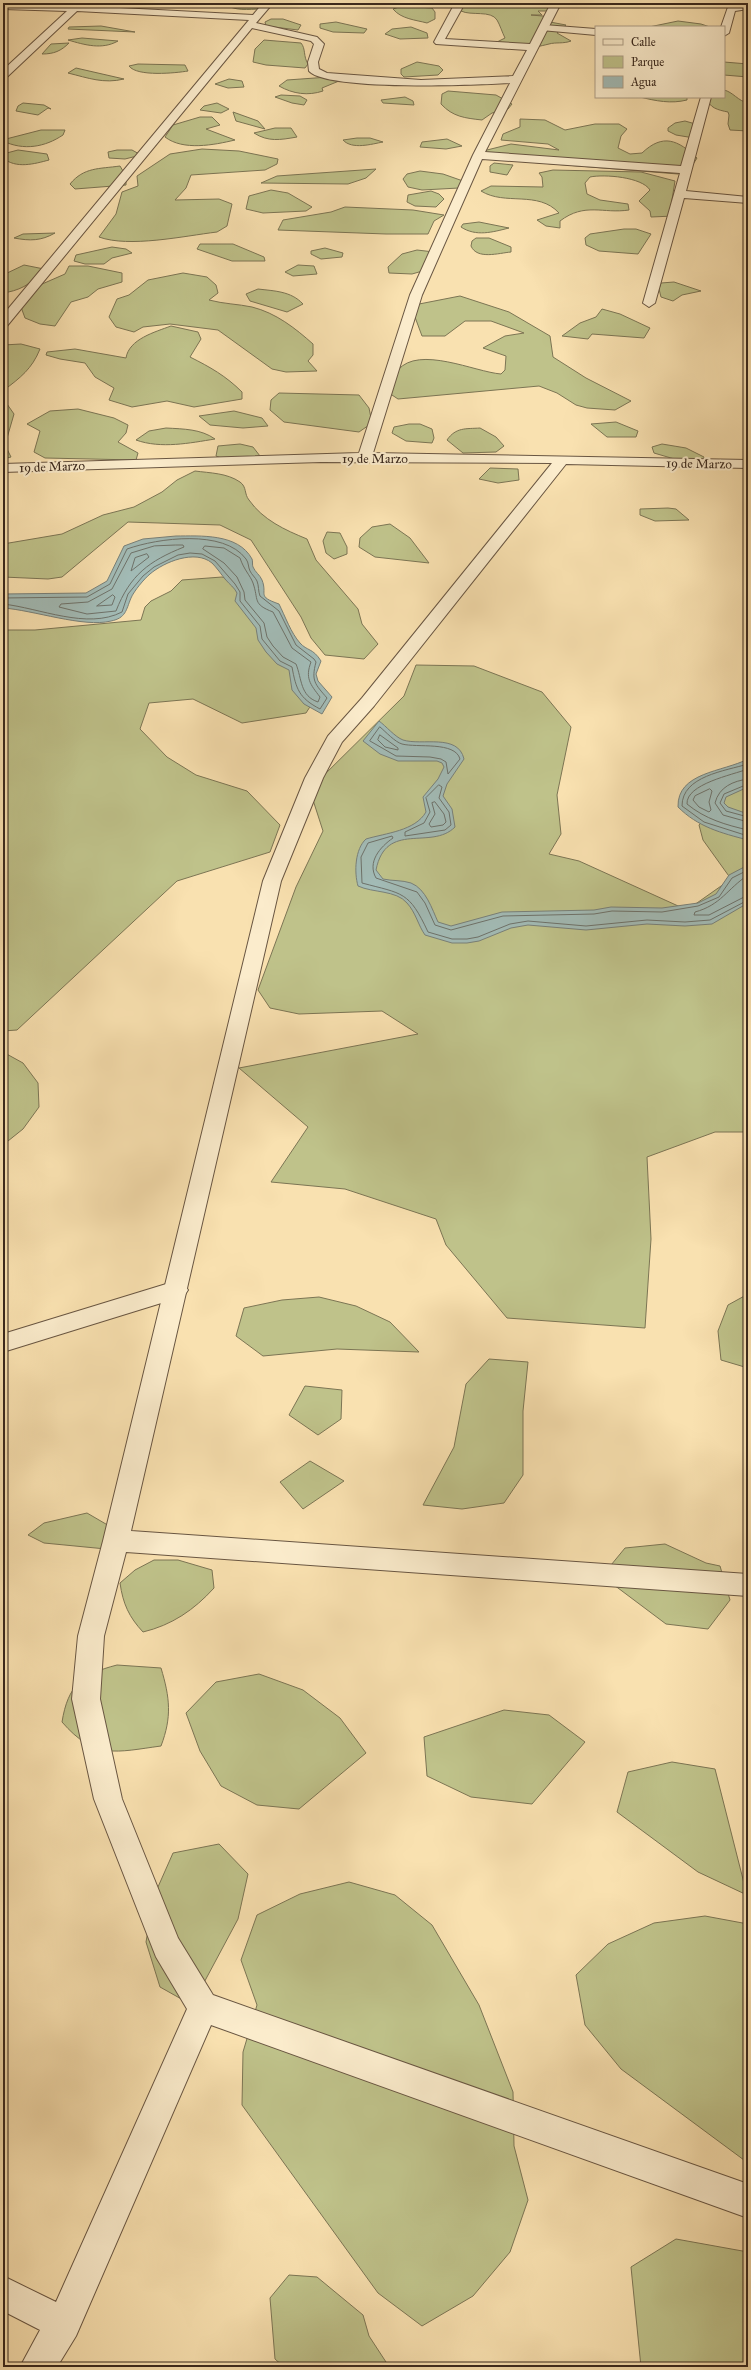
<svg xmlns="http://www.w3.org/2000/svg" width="751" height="2370" font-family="'IM FELL Great Primer',serif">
  <rect width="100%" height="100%" fill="#f9e1b0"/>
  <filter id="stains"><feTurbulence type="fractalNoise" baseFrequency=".005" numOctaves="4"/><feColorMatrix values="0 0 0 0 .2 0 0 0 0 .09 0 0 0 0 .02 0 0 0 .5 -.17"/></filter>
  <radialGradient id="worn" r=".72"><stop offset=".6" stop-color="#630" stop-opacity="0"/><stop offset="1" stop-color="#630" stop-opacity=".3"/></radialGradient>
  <path fill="#bfc28a" stroke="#7c7554" d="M 224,3 L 267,3 L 262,9 C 248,9 235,12 224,3 Z
    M 471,3 L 562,3 L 555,11 L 538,11 L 542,15 L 531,15 L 554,17 L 550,22 L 566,25 L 557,33 L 571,41 C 563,44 556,42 549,44 C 533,48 510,53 497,42 L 505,38 C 502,32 500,25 497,20 C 491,10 471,16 461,11 L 461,8 L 472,5 Z
    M 402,6 L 432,8 L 435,12 L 435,19 L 427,23 C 416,20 401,19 393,9 Z
    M 271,19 L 283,19 L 301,25 L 298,30 L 266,26 L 265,22 Z
    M 678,21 L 701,24 L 710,27 L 649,27 Z
    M 336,22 L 367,29 L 364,33 L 333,32 L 320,28 L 320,24 Z
    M 101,26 L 135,32 L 68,29 L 69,27 Z
    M 411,27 L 427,33 L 428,38 L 400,39 L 385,34 L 392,29 Z
    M 82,38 L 118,41 C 102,50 85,45 68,40 Z
    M 264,40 L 301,43 C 306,49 303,56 308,64 L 305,68 L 266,65 L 253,62 L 255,49 Z
    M 69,43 C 61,51 54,54 42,54 L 51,44 Z
    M 417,62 L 439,66 L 443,70 L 438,75 L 404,77 L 401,74 L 401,69 Z
    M 724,62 L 748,64 L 748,77 L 724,75 Z
    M 138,64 L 185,65 L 188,71 C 176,73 137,77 129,66 Z
    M 76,68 L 124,79 C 104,84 88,78 68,73 Z
    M 329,77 L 339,81 L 322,88 L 323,91 C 308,96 293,94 279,86 L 287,80 Z
    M 229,79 L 242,81 L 244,87 L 228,88 L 215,84 Z
    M 724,90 C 733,92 738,101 748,103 L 748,131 L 730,130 L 728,124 L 729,115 L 728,112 C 718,110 709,108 706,97 L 724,97 Z
    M 448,91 L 496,95 L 512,104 L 508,109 L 492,113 L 482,120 C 465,118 453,117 441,104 L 442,94 Z
    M 281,95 L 300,96 L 307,100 L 304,105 L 292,103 L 275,97 Z
    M 405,97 L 413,101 L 414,105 L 383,103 L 381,100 Z
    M 640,97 L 687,97 L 687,100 C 671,104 656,101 640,97 Z
    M 23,103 L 44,105 L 51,109 L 48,108 L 38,115 L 16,111 L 18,106 Z
    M 217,103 L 229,109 L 221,113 L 200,110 L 204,106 Z
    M 233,112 L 258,121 L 265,129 L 236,121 Z
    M 200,117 L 212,117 L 220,125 L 206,129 L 235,140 C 214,145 183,151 165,137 L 173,125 Z
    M 520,119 L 545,120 L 565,130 L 595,124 L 619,124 L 627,129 L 621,136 L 618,148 L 630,154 L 642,153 C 663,133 678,140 697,158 L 692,166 L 678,174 L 491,159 L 483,151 L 511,144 L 559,150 L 548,144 L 501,140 L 503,134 L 520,127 Z
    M 685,121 L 699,125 L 694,138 L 676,135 L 668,131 L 668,128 L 675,123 Z
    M 275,128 L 291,128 L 297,137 C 280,140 268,142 254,133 Z
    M 41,130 L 65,130 L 63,135 C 45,147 24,151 3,141 L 6,139 Z
    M 357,138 L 370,138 L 383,142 C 372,144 352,150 343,140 Z
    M 447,139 L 462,146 L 446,149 L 420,147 L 422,142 Z
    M 202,149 L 239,151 L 278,159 L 277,164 L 265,170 L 191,175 L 186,188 L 175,200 L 219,199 L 232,204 L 227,226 L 217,232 C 184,236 129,248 99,237 L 116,214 L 122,192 L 138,186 L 137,176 L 170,154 Z
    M 18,150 L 47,154 L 49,160 C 34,164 16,169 3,158 L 3,154 Z
    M 117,150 L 132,150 L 141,155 L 125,159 L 109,158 L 108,152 Z
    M 494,163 L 513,165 L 507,175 L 490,172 L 490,166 Z
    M 120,166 L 126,176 L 126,185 L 75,189 L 70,184 C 84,167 99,169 120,166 Z
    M 376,169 L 366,178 L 348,184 L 261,183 L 277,176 Z
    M 553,170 L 641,172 L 675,181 L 671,206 L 674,216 L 651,217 L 650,211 L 639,201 L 650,190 C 642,177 604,174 590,177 L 585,183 L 587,194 L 600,200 L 628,204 L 629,210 C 603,214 585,202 560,221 L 560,228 L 546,226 L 537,220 L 559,213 C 538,190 505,206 481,191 L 491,186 L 543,187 L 542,177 L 539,173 Z
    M 420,171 L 443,174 L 463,181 L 459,188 L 422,190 L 408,187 L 403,179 L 407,174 Z
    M 271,190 L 288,193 L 312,207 L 306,211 L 263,213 L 246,209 L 249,196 Z
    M 431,191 L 439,194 L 444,199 L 436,207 L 415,206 L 407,202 L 408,195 Z
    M 345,207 L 413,210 L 444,215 L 434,221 L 428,234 L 386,234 L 278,230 L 283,220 L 331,212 Z
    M 479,222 L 509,228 C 493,232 476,237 461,227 L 463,224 Z
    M 624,229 L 636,229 L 651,234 L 638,254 L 599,251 L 586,245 L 585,238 L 590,234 Z
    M 55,233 C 41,241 30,241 14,238 L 23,234 Z
    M 476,238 L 489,238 L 511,247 L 511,252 C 499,253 477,260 471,246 L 472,241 Z
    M 200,244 L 233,244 L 264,257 L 265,261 L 232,261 L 197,249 Z
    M 112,247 L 126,249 L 132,253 L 112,258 L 104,264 L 85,264 L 74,261 L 76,255 Z
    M 325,248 L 343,253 L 342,257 L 321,259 L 311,254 L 311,251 Z
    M 417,250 L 434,252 L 433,268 L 412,274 L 389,273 L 388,267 L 402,254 Z
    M 24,265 L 44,269 L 39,271 C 33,285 17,291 3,293 L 3,275 Z
    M 298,265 L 314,266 L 317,274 L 293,276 L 285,272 Z
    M 69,266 L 88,266 L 122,273 L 122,282 L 98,289 L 88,297 L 71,302 L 55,326 L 40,324 L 25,318 L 21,307 L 33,288 L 65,274 Z
    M 183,273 L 207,277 L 216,285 L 218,293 L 209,300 C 224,304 238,304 252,307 C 276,313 295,328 313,344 L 313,355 L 308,361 L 317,371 L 286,372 L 272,369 L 218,330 L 170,324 L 143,327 L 134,332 L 116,327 L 109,317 L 117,299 L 129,295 L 148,280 Z
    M 674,282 L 701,291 L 682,295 L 673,301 L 661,297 L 659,289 L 661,283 Z
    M 258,289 C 274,291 291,291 303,304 L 287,312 L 250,301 L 246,294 Z
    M 460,296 L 509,312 L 550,336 L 553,357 L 586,378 L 631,401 L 615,410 L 587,408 L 576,405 L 557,393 L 539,386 L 398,399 L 389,393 C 392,386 394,375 398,370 C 419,345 475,372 501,374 L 505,370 L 506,356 L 483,348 L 505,336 L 524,333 L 491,321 L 465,321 L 445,336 L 422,336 L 412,309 L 414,305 Z
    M 602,309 L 620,314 L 650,328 L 644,338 L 592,334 L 588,339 L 562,336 L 580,323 L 596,317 Z
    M 171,326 L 198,332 L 201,339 L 190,357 C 210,367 226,376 242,392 L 242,399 L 194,407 L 167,401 L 132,407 L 109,400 L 114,388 L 95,377 L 85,363 L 60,359 L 46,355 L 47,352 L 75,349 L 126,358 C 129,339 155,332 171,326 Z
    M 21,344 L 40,349 C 32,369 20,378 4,390 L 7,404 L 14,414 L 5,445 L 11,457 L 3,459 L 3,345 Z
    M 279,393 L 359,395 L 369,408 L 372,423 L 359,432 L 284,422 L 270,410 L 271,400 Z
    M 78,409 L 114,418 L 128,425 L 126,433 L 118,442 L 138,453 L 136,460 L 45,458 L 34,452 L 40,431 L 27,424 L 50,411 Z
    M 234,411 L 262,418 L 268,426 L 243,428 L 210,425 L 199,416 Z
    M 616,422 L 638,431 L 636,437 L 607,437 L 591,424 Z
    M 409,424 L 420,424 L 432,429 L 434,438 L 432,443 L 406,441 L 392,433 L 394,427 Z
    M 166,428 C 184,429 201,429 215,439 C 190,443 161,449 136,440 L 149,431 Z
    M 480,428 L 496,437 L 504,446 L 496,452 L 463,453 L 447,440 C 456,427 466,429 480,428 Z
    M 240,444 L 253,447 L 260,456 L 237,464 L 216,456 L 218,446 Z
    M 662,444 L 686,448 L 704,457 L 703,462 L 688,463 L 654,453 L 652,447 Z
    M 490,468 L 518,469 L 519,480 L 498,483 L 479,479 Z
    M 195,471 C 210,473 227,473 240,482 C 247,487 244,494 249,500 C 263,520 285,530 307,539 L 316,560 L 358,609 L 362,624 L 378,644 L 364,659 L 325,655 L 311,638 L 301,617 L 251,540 L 220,525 L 128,522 L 62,577 L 48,579 L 3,577 L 3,544 L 62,534 L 103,515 L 134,507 L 162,492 L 177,480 Z
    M 668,508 L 676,509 L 689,520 L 655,521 L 640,515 L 640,509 Z
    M 390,524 L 410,538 L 429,563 L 375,557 L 359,547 L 360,538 L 372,527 Z
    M 327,532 L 340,533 L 347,547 L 347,554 L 334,559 L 326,553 L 323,541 Z
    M 222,577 L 231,580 L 250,618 L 270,645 L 290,663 L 313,702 L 306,713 L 242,723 L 193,699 L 149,703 L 140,729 L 167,757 L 196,775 L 247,791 L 280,825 L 270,852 L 177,881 L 17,1030 L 3,1031 L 3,630 L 35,630 L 141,620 L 145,607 L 151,601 L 171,591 L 182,580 Z
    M 416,665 L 474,666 L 542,692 L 571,727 L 557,795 L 561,834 L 549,854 L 579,861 L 687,910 L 731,879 L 703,840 L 699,825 L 748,769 L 748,1132 L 715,1132 L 647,1157 L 651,1239 L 645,1328 L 507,1318 L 446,1245 L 436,1219 L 345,1189 L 271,1182 L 308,1127 L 239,1068 L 418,1034 L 382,1011 L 299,1014 L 270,1008 L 258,990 L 296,887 L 323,831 L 313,800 L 315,784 L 404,696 Z
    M 3,1052 L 23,1063 L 38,1083 L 39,1107 L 23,1129 L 3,1145 Z
    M 748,1294 L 748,1368 L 721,1360 L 718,1331 L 728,1305 Z
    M 319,1297 L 356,1306 L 390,1322 L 419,1352 L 337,1349 L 263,1356 L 236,1336 L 244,1308 L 282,1300 Z
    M 489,1359 L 528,1362 L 523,1411 L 523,1475 L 504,1503 L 462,1509 L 423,1505 L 454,1447 L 466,1384 Z
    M 305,1386 L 342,1390 L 341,1419 L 318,1435 L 289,1415 Z
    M 310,1461 L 344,1481 L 303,1509 L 280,1482 Z
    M 87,1513 L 123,1534 L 106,1549 L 44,1543 L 28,1535 L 44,1523 Z
    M 665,1544 L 706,1563 L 720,1566 L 730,1600 L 708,1629 L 666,1624 L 602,1576 L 625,1548 Z
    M 154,1560 L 178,1560 L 212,1570 L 214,1588 C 194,1610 172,1625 143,1632 C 129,1617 123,1604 120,1583 L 135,1570 Z
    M 117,1665 L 161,1668 C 170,1698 172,1717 161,1746 C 116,1752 95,1760 62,1722 C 68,1685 82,1674 117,1665 Z
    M 259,1674 L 303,1690 L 340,1718 L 366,1753 L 299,1809 L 257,1805 L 221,1786 L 200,1751 L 186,1713 L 216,1682 Z
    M 504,1710 L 549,1715 L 585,1742 L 532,1804 L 471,1797 L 427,1776 L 424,1737 Z
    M 672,1762 L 715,1769 L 747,1895 L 698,1872 L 617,1812 L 628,1772 Z
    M 219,1844 L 248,1874 L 238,1919 L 192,2005 L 160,1987 L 146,1942 L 154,1896 L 173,1853 Z
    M 349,1882 L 395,1895 L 432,1925 L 479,2005 L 513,2092 L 514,2146 L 528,2200 L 510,2252 L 473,2296 L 422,2326 L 378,2293 L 242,2105 L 243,2052 L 257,2005 L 241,1960 L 257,1915 L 300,1894 Z
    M 705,1916 L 748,1924 L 748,2163 L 621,2069 L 585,2025 L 576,1975 L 608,1944 L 654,1923 Z
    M 676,2239 L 748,2252 L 748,2367 L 641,2367 L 631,2267 Z
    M 289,2275 L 317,2277 L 363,2315 L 369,2336 L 386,2362 L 384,2367 L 284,2367 L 275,2359 L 270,2298 Z"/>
  <path fill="#a2bbb6" stroke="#788079" d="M 176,536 C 200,536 238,533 252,559 C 253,561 252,565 253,567 C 255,572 260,575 262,580 C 268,595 256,596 279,604 C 285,616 291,633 300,643 C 307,651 313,648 321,661 L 316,674 L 318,681 L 332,697 L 322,714 L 304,704 L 292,690 L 289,670 L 277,664 L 266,652 L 258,640 L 256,628 L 235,601 L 237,593 C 234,587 230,585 225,579 C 221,574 217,568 212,563 C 195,549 164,562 150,574 C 144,579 134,591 131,598 C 126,610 126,618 111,621 C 84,628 33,610 3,608 L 3,594 L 86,593 L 107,581 L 124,546 L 143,539 Z
    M 379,721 C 386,726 395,737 403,740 C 422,746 458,733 464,759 L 447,784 L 443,796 L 452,809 L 455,827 C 431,851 386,820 376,870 L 383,879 C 392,881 402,880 411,883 C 426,889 432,909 438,922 L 451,926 L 502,912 L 594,910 L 611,907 L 662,908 L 698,903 L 716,894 L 729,875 L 748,865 L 748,903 L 712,924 L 685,926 L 647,924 L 586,930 L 528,925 L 511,928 L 479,941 L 467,943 L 452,943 L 425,935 C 418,925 416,913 407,903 C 396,890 373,893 358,886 C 354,872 355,849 366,839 C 386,833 415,831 426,812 L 423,797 L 438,779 L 444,767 L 442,763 L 437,761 L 398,761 L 380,754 L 363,741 Z
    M 748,759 L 748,787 L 726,797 L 724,803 L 728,807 L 748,814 L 748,840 C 721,833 698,827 678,807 C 677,772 723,772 748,759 Z"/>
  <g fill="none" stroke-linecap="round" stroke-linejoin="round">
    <path stroke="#6e726a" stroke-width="1" d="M 176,545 L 183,545 L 184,547 C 149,561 130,575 116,611 L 87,614 L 59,607 L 61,604 L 88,602 L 112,589 L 131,553 L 154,546 Z
      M 205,546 L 224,548 L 240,558 C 244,570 250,575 253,583 C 259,600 252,604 273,612 L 292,648 L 311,662 C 305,678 310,684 320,697 L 318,702 C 300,696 302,679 296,664 L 283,657 L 273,646 L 267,637 L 264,623 L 245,600 L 244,592 L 237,577 L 224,563 L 203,549 Z
      M 147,554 L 149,557 L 131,571 L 135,558 Z
      M 113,595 L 115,597 L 112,605 L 97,606 Z
      M 3,598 L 87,597 L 110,584 L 127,549 C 158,538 224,529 246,559 C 249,563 248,567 250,571 C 252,575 255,577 257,581 C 259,586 258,591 260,596 L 279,611 L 296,645 L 314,659 L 316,662 C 311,681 315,684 327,698 L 320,709 C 299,698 296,689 292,667 L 280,661 L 262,639 L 260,626 L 240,601 L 240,592 L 235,584 L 215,561 L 202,554 L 190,553 L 178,555 L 154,567 L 143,576 L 128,594 L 122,612 C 87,630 40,608 3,604
      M 380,727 C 386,732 395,742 402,744 C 417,748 455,741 460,759 L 448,774 L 446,762 L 441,759 L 430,757 L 396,756 L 370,741 Z
      M 380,735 L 398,748 L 398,750 L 385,747 L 378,740 Z
      M 748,764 C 725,771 682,776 682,806 L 704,822 L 748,836
      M 748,769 C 732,775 686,784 687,804 C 705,819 726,825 748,830
      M 748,779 C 733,781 719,787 715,803 L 723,815 L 748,822
      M 748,784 L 724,794 L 720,803 L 726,811 L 748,817
      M 439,785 L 442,787 L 439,798 L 449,812 L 451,825 L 445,830 L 405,836 L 405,832 L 424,823 L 430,812 L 426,798 Z
      M 710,789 L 712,791 L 709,802 L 711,810 L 709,812 L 699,807 L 693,800 L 695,796 Z
      M 435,802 L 444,814 L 446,822 L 443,825 L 431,827 L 429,824 L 435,814 L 432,803 Z
      M 748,870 L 732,878 L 719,897 L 698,906 L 662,912 L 612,911 L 594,914 L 503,916 L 451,930 L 435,925 L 425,903 L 417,892 L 376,878 C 367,862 380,847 393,838 L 392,836 L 368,843 L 361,857 L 362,883 C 403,894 409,891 428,932 L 452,939 L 467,939 L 478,937 L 510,924 L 528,921 L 586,926 L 647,920 L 685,922 L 710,920 L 748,900
      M 748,875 C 727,889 721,905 695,912 L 694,915 L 709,915 L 748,895"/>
    <g stroke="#695642" stroke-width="2">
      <path id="service" d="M 544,25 L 596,29 L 596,35 L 541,30 L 541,26 Z
        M 176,1281 L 184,1284 L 188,1290 L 184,1296 L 3,1352 L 3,1334 Z"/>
    </g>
    <g stroke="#695642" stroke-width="2">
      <path id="minor" d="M 3,3 L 72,5 L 75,3 L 85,3 L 82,6 L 253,15 L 263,3 L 273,3 L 256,23 L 317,37 L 324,44 L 318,62 L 319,69 L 327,73 L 421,80 L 513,76 L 527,50 L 436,44 L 434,42 L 455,3 L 465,3 L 445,39 L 530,44 L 551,3 L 561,3 L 485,152 L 681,166 L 701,97 L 711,97 L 686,191 L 748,197 L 748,203 L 684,198 L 655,303 L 649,307 L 643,303 L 680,173 L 482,159 L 422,295 L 373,453 L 748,460 L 748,468 L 566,464 L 374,706 L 342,742 L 323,778 L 281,881 L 131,1531 L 748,1574 L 748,1596 L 126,1552 L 104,1636 L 100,1699 L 122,1799 L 178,1938 L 213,1995 L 748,2184 L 748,2218 L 211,2025 L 76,2336 L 57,2367 L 20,2367 L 40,2330 L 3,2311 L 3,2276 L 56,2302 L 187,2009 L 156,1957 L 94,1799 L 72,1699 L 78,1636 L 103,1541 L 263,881 L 305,778 L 328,736 L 362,698 L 552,463 L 321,462 L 3,472 L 3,464 L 359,453 L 410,295 L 473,155 L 510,83 C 479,85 326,91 309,71 L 308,62 L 314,44 L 311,41 L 252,28 L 7,326 L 3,327 L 3,315 L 249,20 L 77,11 L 7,77 L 3,78 L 3,70 L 67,11 L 3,9 Z
        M 748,3 L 748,9 L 735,11 L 729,33 L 724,36 L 724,27 L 721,27 L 728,7 Z"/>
    </g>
    <use href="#service" fill="#fbeccc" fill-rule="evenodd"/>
    <use href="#minor" fill="#fbeccc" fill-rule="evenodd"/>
  </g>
  <g text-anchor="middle" stroke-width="4" stroke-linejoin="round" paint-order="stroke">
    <g font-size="13" fill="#39281d" stroke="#fbeccc">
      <text x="375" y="463">19 de Marzo</text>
      <text transform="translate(699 463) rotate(1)" y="5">19 de Marzo</text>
      <text transform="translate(52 466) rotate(-2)" y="5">19 de Marzo</text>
    </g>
  </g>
  <rect width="751" height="2370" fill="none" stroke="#f9e1b0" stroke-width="16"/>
  <rect x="4" y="4" width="743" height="2362" fill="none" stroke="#39281d" stroke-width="2"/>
  <rect x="8" y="8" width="735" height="2354" fill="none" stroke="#39281d"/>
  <rect x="595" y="26" width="130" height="72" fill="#fbeccc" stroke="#ad9e86"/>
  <rect x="603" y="39" width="20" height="6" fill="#fbeccc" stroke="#ad9e86"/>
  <text x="631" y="46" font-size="12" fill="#39281d">Calle</text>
  <rect x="603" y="56" width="20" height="12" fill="#bfc28a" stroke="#ad9e86"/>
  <text x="631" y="66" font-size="12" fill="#39281d">Parque</text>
  <rect x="603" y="76" width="20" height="12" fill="#a2bbb6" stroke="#ad9e86"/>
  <text x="631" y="86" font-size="12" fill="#39281d">Agua</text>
  <rect width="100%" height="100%" filter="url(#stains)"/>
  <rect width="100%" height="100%" fill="url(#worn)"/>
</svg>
